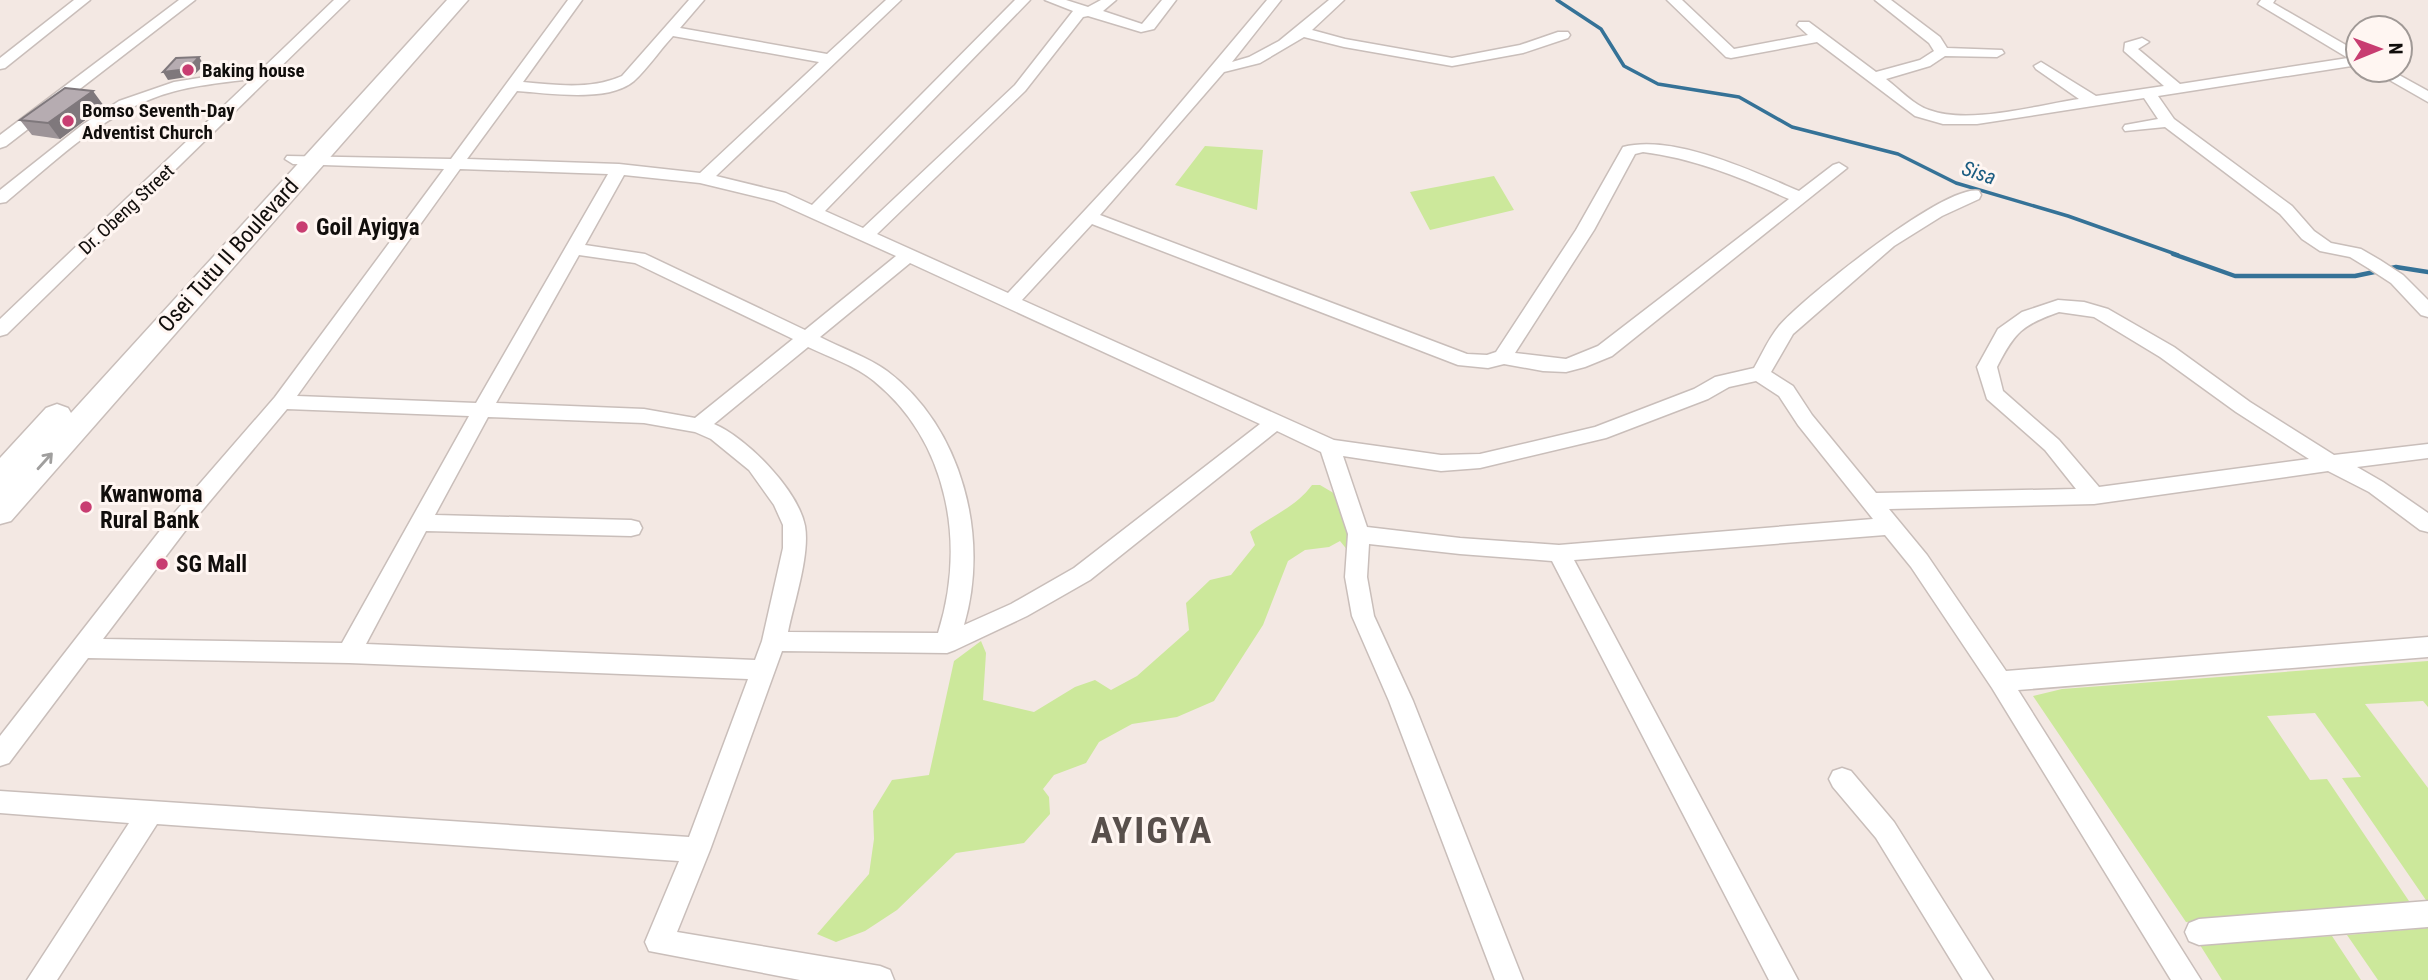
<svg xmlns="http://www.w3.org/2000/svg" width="2428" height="980" font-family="'Roboto Condensed',sans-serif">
  <rect width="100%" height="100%" fill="#f3e8e3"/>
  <path fill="#cce89b" d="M 1205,146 L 1263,150 L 1257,210 L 1175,185 Z
    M 1494,176 L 1514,210 L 1430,230 L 1410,192 Z
    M 1312,485 L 1320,485 L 1342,498 L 1353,557 L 1340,541 L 1329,547 L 1305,550 L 1288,561 L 1263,625 L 1214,701 L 1177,717 L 1132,724 L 1099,742 L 1086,763 L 1054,775 L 1043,789 L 1049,797 L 1050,814 L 1024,843 L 956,853 L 897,910 L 865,931 L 836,942 L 817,934 L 869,874 L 874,839 L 873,811 L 892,780 L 929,775 L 954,661 L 981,641 L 986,653 L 983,700 L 1034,712 L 1075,687 L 1095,680 L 1111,690 L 1137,676 L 1189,630 L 1186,603 L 1210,580 L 1231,575 L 1255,545 L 1250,532 C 1271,516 1296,507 1312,485 Z
    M 2428,661 L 2428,707 L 2423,701 L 2365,704 L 2428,788 L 2428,903 L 2342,778 L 2361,777 L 2315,713 L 2267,716 L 2310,780 L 2327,779 L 2413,907 L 2186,922 L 2033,696 L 2062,689 Z
    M 2428,928 L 2428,980 L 2378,980 L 2347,935 Z
    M 2332,936 L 2361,980 L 2222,980 L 2200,945 Z"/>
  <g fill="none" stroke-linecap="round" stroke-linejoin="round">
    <path stroke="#357297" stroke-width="3.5" d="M 1557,0 L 1601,29 L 1624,66 L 1658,84 L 1739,97 L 1792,127 L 1898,154 L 1956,183 L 2068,216 L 2178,255"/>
    <path stroke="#357297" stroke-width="4.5" d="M 2173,254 L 2235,276 L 2355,276 L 2379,271
      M 2387,269 L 2396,267 L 2428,272"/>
    <g stroke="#c9beba" stroke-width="3">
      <path id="minor" d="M 74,0 L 90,0 L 5,68 L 0,69 L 0,58 Z
        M 179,0 L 195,0 L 6,146 L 0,148 L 0,135 Z
        M 334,0 L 349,0 L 7,334 L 0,336 L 0,319 L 252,79 C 218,83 183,86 151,99 C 96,120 51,165 6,202 L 0,203 L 0,190 L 82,125 L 119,101 L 174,82 L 263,68 Z
        M 568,0 L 582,0 L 523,82 C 557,85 590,90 622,76 L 689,0 L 704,0 L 680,28 L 827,54 L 886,0 L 901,0 L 716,176 L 786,193 L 812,205 L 1015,0 L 1030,0 L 825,211 L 863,228 L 1015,85 L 1073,11 L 1045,0 L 1066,0 L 1088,7 L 1101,0 L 1116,0 L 1103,11 L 1142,24 L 1162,0 L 1176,0 L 1154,29 L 1141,32 L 1088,16 L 1083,17 L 1025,91 L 877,234 L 1008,293 L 1140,151 L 1267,0 L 1281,0 L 1232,62 L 1249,57 L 1279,41 L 1329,0 L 1344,0 L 1312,30 L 1345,39 L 1452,58 L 1520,45 L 1558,32 L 1568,32 L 1570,35 L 1568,38 L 1523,53 L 1452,66 L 1344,47 L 1304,37 L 1260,63 L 1224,72 L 1100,215 L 1467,354 L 1487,355 L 1496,352 L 1576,230 L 1623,147 C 1674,134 1752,171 1799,191 L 1833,165 L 1839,163 L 1847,168 L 1612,356 L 1585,367 L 1566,372 L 1543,371 L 1504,364 L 1488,368 L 1458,365 L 1092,224 L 1022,300 L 1334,440 L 1441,455 L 1480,454 L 1595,427 L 1694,389 L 1715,377 L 1754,368 C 1762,354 1769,338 1779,326 C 1803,298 1946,183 1979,191 L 1981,195 L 1979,199 L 1942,216 L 1894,246 L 1793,334 L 1771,372 L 1793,386 L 1812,415 L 1876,493 L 2076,489 L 2045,450 L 1987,399 L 1977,367 L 1998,329 L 2022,312 L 2058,300 L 2084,302 L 2108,309 L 2174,347 L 2250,402 L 2334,455 L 2428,444 L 2428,458 L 2357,467 L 2383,482 L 2428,513 L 2428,532 L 2420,530 L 2369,492 L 2328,471 L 2094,504 L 1889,509 L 1927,555 L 2006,671 L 2428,637 L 2428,657 L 2018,690 L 2201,980 L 2171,980 L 1992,688 L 1911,567 L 1885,535 L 1574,560 L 1798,980 L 1769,980 L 1552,561 L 1460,554 L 1369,544 L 1367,577 L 1374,616 L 1413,701 L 1523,980 L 1495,980 L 1389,701 L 1352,616 L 1345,577 L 1348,534 L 1321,452 L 1277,431 L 1090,580 L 1027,616 L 955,650 L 947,653 L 782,651 L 710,850 L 677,932 L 880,966 L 890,970 L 894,980 L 800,980 L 649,951 L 645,942 L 679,861 L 157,824 L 57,980 L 27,980 L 129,823 L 0,813 L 0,791 L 689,837 L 748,679 L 349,663 L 88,658 L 9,763 L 0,766 L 0,736 L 169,519 L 275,397 L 444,169 L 293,164 L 285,159 L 287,156 L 451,159 ZM 673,36 L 819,62 L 700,173 L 619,164 L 467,159 L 517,91 C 548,93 608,103 634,81 C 648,68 660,50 673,36 ZM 1643,152 C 1693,158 1742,178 1789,199 L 1598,346 L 1566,359 L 1515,353 L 1594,230 L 1635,154 ZM 460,169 L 608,174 L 476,403 L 297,396 ZM 624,175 L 700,183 L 774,201 L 896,256 L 805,330 L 645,254 L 585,245 ZM 579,255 L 635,263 L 793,339 L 695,418 L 644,409 L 496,403 ZM 910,263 L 1260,424 L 1074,568 L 1011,604 L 964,625 C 990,537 962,427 887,371 C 868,357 841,348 820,337 ZM 2059,312 L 2094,317 L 2160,357 L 2236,412 L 2309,459 L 2099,487 L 2059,440 L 2003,391 L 1997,367 C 2015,332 2022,325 2059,312 ZM 808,347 C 829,357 856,366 874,381 C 949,442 966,545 938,633 L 788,632 C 794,602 810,555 805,526 C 798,490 747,438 714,424 ZM 1756,381 L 1779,396 L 1798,425 L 1873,519 L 1559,545 L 1460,538 L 1367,527 L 1343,456 L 1441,471 L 1480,468 L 1606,438 L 1708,399 L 1729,387 ZM 287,409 L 469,416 L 342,643 L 103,639 L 185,531 ZM 488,417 L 644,423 L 695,432 L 711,439 L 749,470 L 774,505 L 783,525 L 783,548 L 762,641 L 755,660 L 366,644 L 426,531 L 631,536 L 639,534 L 642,528 L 639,522 L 631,520 L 435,515 Z
        M 1667,0 L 1682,0 L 1734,49 L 1808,35 L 1797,25 L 1799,22 L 1809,22 L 1876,72 L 1920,60 L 1934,51 L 1929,43 L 1875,0 L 1891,0 L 1940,37 L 1947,48 L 2002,50 L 2004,53 L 1997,57 L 1945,56 L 1930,66 L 1886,79 C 1899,89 1914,105 1929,110 C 1969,125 2038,105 2079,99 L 2036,69 L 2034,66 L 2041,62 L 2096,96 L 2164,86 L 2124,51 L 2125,43 L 2142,38 L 2149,42 L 2138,49 L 2180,84 L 2348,58 L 2258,4 L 2261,0 L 2275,0 L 2273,3 L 2358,52 L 2358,65 L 2158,96 L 2174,119 L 2292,206 L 2314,231 L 2331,243 L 2361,249 L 2380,260 L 2403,275 L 2428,300 L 2428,317 L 2421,315 L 2391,283 L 2368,268 L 2350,257 L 2320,251 L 2302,239 L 2280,214 L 2165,127 L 2125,131 L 2123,128 L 2125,125 L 2158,119 L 2144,98 L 1977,124 L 1943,124 L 1915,116 L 1817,42 L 1731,58 L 1726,57 Z
        M 2372,70 L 2390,70 L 2428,91 L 2428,102 Z
        M 1842,768 L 1851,771 L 1894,822 L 1993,980 L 1963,980 L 1876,838 L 1833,787 L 1829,779 L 1833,771 Z
        M 2428,901 L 2428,927 L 2199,945 L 2189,941 L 2185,932 L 2189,923 L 2199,919 Z"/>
    </g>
    <g stroke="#c9beba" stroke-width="3">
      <path id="highway" d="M 447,0 L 468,0 L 11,521 L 0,524 L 0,458 L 46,408 L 57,404 L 68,408 L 71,413 Z"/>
    </g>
    <use href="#minor" fill="#fff" fill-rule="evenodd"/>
    <use href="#highway" fill="#fff" fill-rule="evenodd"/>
  </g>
  <path fill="#9d9498" d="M 104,106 L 60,139 L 32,135 L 20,120 Z"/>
  <path fill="#7f787c" d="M 199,57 L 204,65 L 193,76 L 168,80 L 163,72 Z
    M 93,91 L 104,106 L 60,139 L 48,123 Z"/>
  <path fill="#b6acb1" stroke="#7f787c" stroke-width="2" d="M 199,57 L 188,69 L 163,72 L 176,58 Z
    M 65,88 L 93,91 L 48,123 L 20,120 Z"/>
  <defs><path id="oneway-shaft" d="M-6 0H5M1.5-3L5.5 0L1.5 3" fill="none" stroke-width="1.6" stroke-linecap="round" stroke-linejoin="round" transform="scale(1.75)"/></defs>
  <use stroke="#a09f9e" href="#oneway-shaft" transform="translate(45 461) rotate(-48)"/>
  <g fill="#c83d71" stroke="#fff6f2" stroke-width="2.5">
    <circle cx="188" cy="70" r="7"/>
    <circle cx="68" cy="121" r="7"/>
    <circle cx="302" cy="227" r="7"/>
    <circle cx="86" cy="507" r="7"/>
    <circle cx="162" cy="564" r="7"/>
  </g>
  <g text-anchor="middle" stroke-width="6" stroke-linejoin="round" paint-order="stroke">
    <g font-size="19" font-weight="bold" fill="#110e0c" stroke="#fff6f2" text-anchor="start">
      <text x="202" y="77">Baking house</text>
      <text x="82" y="117">Bomso Seventh-Day<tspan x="82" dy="22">Adventist Church</tspan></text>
    </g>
    <g font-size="19" fill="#110e0c" stroke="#fff6f2">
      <text transform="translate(126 209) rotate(-43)" y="7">Dr. Obeng Street</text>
    </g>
    <g font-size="21" font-style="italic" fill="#1b5c81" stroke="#fff6f2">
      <text transform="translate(1979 173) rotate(18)" y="7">Sisa</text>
    </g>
    <g font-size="23" font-weight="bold" fill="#110e0c" stroke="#fff6f2" text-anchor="start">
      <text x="316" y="235">Goil Ayigya</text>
      <text x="100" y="502">Kwanwoma<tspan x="100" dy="26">Rural Bank</tspan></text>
      <text x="176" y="572">SG Mall</text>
    </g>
    <g font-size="23" fill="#110e0c" stroke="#fff6f2">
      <text transform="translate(228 255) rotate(-48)" y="8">Osei Tutu II Boulevard</text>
    </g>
    <g font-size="37" font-weight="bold" letter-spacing="2" fill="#584f4b" stroke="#fff6f2">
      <text x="1152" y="843">AYIGYA</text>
    </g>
  </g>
  <g transform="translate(2379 49) rotate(89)"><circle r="33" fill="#fff6f2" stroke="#a09996" stroke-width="2"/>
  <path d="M0-5L12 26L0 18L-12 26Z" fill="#c83d71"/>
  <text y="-10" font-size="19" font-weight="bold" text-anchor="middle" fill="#110e0c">N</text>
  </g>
</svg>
